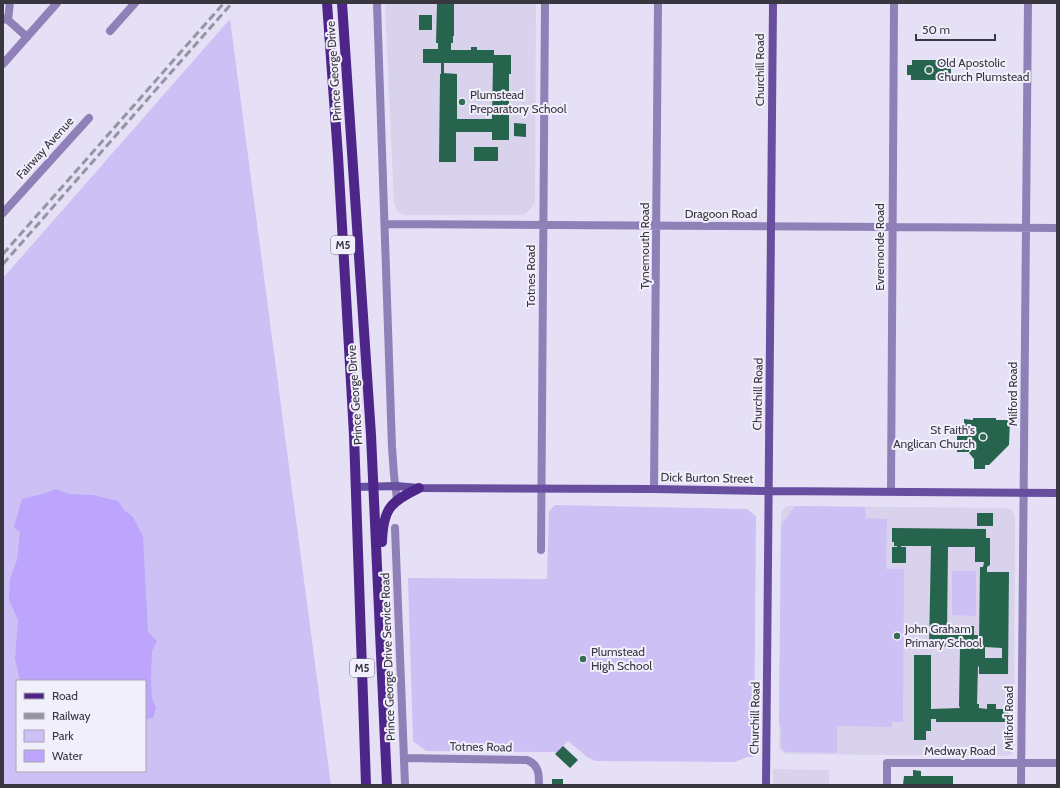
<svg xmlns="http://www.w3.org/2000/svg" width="1060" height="788" font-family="Cabin,sans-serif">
  <rect width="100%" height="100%" fill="#e5e0f6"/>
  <path fill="#d9d2ed" d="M 385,3 L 536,3 L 535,202 L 530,210 L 523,215 L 404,215 L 398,212 L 394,204 Z
    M 786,506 L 1007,508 L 1013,511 L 1015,518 L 1014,747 L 1012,754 L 1007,756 L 785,754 L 779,749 L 781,513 Z
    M 773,769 L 829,770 L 829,785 L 773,785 Z"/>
  <path fill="#cdc0f4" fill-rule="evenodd" d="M 230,19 L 331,785 L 3,785 L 3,278 ZM 17,681 L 145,681 L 145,771 L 17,771 Z
    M 555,505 L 747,509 L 756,516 L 754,757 L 747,757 L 735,762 L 596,761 L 587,757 L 568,741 L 557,752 L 546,752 L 426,751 L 413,741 L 408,578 L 547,579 L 549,511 Z
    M 795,506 L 865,507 L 866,518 L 887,519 L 886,569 L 904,569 L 903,722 L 892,722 L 892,727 L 837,726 L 837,753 L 786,752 L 781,748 L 781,725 L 779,725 L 781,525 Z
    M 952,571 L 976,571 L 976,616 L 952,615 Z"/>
  <path fill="#bda4fc" d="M 55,489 L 69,494 L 93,495 L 118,501 L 124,510 L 133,517 L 143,537 L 148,632 L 157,641 L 152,651 L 151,679 L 152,699 L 156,708 L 153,718 L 145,719 L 145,681 L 20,681 L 15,659 L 18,620 L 9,600 L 10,579 L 17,560 L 20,532 L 14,527 L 22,499 L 46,493 Z"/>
  <path fill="#26644d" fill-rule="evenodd" d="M 437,3 L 454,3 L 454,36 L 453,36 L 453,43 L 451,43 L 451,50 L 471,50 L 471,47 L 477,47 L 477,50 L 494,50 L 494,55 L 511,55 L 511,74 L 509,74 L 509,140 L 492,140 L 492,132 L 456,132 L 456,162 L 439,162 L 440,74 L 441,74 L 441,63 L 423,63 L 423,49 L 438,49 L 438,43 L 436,43 ZM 444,63 L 493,63 L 492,119 L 457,119 L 457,74 L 444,73 Z
    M 419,15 L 432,15 L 432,30 L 419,30 Z
    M 912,60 L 945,60 L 945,62 L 951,62 L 951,79 L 945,79 L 945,80 L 911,80 L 911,75 L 907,75 L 907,65 L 912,65 Z
    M 514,123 L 526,124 L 526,137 L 514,136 Z
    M 474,147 L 498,147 L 498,161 L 474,161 Z
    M 973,418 L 996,418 L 996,420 L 1010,420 L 1009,445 L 989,465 L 985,465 L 985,469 L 974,469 L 974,459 L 969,453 L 973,449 L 973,444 L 969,444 L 969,452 L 957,452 L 957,429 L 964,429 L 964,419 L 973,420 Z
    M 977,513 L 993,513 L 993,526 L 977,526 Z
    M 892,528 L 986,529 L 986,538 L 990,538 L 990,565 L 987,567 L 987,572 L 1009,572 L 1008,674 L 979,674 L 979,667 L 978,666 L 977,704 L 979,704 L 979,708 L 987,709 L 987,704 L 996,704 L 996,709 L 1008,709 L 1008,722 L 936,722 L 936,719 L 931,719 L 931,731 L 926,731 L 926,740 L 914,740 L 914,655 L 931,655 L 931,709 L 960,708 L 959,706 L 960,646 L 929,647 L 931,546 L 901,546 L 901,547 L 906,547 L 906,563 L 892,563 L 892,547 L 897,547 L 897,546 L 894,546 L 894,542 L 892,542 ZM 948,547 L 975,547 L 975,562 L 984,562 L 983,567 L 980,567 L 979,641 L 978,641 L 978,635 L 974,635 L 974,626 L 966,626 L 966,635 L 959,635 L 959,626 L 951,626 L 951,634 L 947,633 ZM 985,647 L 1002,648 L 1002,658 L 985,658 Z
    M 563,746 L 578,760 L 570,768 L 555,754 Z
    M 913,770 L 921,771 L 921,776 L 953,776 L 953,785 L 903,785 L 904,776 L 913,776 Z
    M 552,779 L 563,779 L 563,785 L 552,785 Z
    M 570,784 L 583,784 L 583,785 L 570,785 Z"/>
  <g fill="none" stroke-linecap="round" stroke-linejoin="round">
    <path stroke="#8f80b7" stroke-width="8" d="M 377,3 L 392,447 L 394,475 L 397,499
      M 3,19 L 8,20 L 27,37
      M 8,20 L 10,3
      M 110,31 L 135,3
      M 3,64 L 57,3
      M 3,213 L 89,118
      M 386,224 L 1057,228
      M 654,489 L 658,3
      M 891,491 L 894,3
      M 395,528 L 405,785
      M 541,550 L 545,3
      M 404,758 L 527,760 C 539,765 539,774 539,785
      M 887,785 L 887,763 L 1057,763
      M 1021,785 L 1028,3"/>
    <path stroke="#684e9e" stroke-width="8" d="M 356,487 L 396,486 L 419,488 L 654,489 L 769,491 L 1057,493
      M 766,785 L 773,3"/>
    <path stroke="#4e268a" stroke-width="10" d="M 327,3 L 338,156 L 354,435 L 366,785
      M 342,3 L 371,435 L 387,785
      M 382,542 C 383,509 390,502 419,488"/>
    <path stroke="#9693a2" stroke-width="3" stroke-dasharray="8 4" stroke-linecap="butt" d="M 3,254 L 224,3
      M 3,264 L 232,3"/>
  </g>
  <g fill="#336d56" stroke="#f2effc" stroke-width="1.5">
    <circle cx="929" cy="70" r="4"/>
    <circle cx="462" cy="102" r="4"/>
    <circle cx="983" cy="437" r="4"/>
    <circle cx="897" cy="636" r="4"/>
    <circle cx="583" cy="659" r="4"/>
  </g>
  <g text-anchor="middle" stroke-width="4" stroke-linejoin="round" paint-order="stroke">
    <g fill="#f2effc" stroke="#706e77" stroke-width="1">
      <rect x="331" y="236" width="24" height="18" rx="3"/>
      <rect x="350" y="659" width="24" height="18" rx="3"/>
    </g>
    <g font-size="11" font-weight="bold" fill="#38363e">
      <text x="343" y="249">M5</text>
      <text x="362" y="672">M5</text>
    </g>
    <g font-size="12" fill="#38363e" stroke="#f2effc" text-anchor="start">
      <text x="937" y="67">Old Apostolic<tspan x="937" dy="14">Church Plumstead</tspan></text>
      <text x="470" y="99">Plumstead<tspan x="470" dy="14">Preparatory School</tspan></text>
      <text x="975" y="434" text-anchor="end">St Faith's<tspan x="975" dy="14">Anglican Church</tspan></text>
      <text x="905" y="633">John Graham<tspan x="905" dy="14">Primary School</tspan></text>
      <text x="591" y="656">Plumstead<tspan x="591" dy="14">High School</tspan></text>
    </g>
    <g font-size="12" fill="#38363e" stroke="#f2effc">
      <text transform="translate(760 70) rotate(-90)" y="4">Churchill Road</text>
      <text transform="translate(334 71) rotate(-94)" y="4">Prince George Drive</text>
      <text transform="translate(45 148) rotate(-48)" y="4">Fairway Avenue</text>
      <text x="721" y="218">Dragoon Road</text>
      <text transform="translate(645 246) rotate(-90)" y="4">Tynemouth Road</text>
      <text transform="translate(880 247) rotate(-90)" y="4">Evremonde Road</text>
      <text transform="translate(531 276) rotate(-90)" y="4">Totnes Road</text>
      <text transform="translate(758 394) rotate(-89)" y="4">Churchill Road</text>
      <text transform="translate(1013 394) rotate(-90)" y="4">Milford Road</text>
      <text transform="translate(355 395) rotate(-94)" y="4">Prince George Drive</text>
      <text transform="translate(707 478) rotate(1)" y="4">Dick Burton Street</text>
      <text transform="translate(388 657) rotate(-92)" y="4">Prince George Drive Service Road</text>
      <text transform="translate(755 718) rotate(-89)" y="4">Churchill Road</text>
      <text transform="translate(1009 718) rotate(-90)" y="4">Milford Road</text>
      <text transform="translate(481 747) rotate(1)" y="4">Totnes Road</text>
      <text x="960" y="755">Medway Road</text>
    </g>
  </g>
  <rect width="1060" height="788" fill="none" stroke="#38363e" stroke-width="8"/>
  <rect x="16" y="680" width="130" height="92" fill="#f2effc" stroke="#a8a5b0"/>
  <rect x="24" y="693" width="20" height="6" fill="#4e268a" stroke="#a8a5b0"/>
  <text x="52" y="700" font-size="12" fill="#38363e">Road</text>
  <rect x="24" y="713" width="20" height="6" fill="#9693a2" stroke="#a8a5b0"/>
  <text x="52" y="720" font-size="12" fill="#38363e">Railway</text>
  <rect x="24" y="730" width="20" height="12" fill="#cdc0f4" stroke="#a8a5b0"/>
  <text x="52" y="740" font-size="12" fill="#38363e">Park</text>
  <rect x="24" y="750" width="20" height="12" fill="#bda4fc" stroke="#a8a5b0"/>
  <text x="52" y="760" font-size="12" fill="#38363e">Water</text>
  <path d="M916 34v6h79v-6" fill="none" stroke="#38363e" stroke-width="2"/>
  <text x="922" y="34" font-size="12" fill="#38363e" stroke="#f2effc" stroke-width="3" paint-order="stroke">50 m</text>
</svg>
